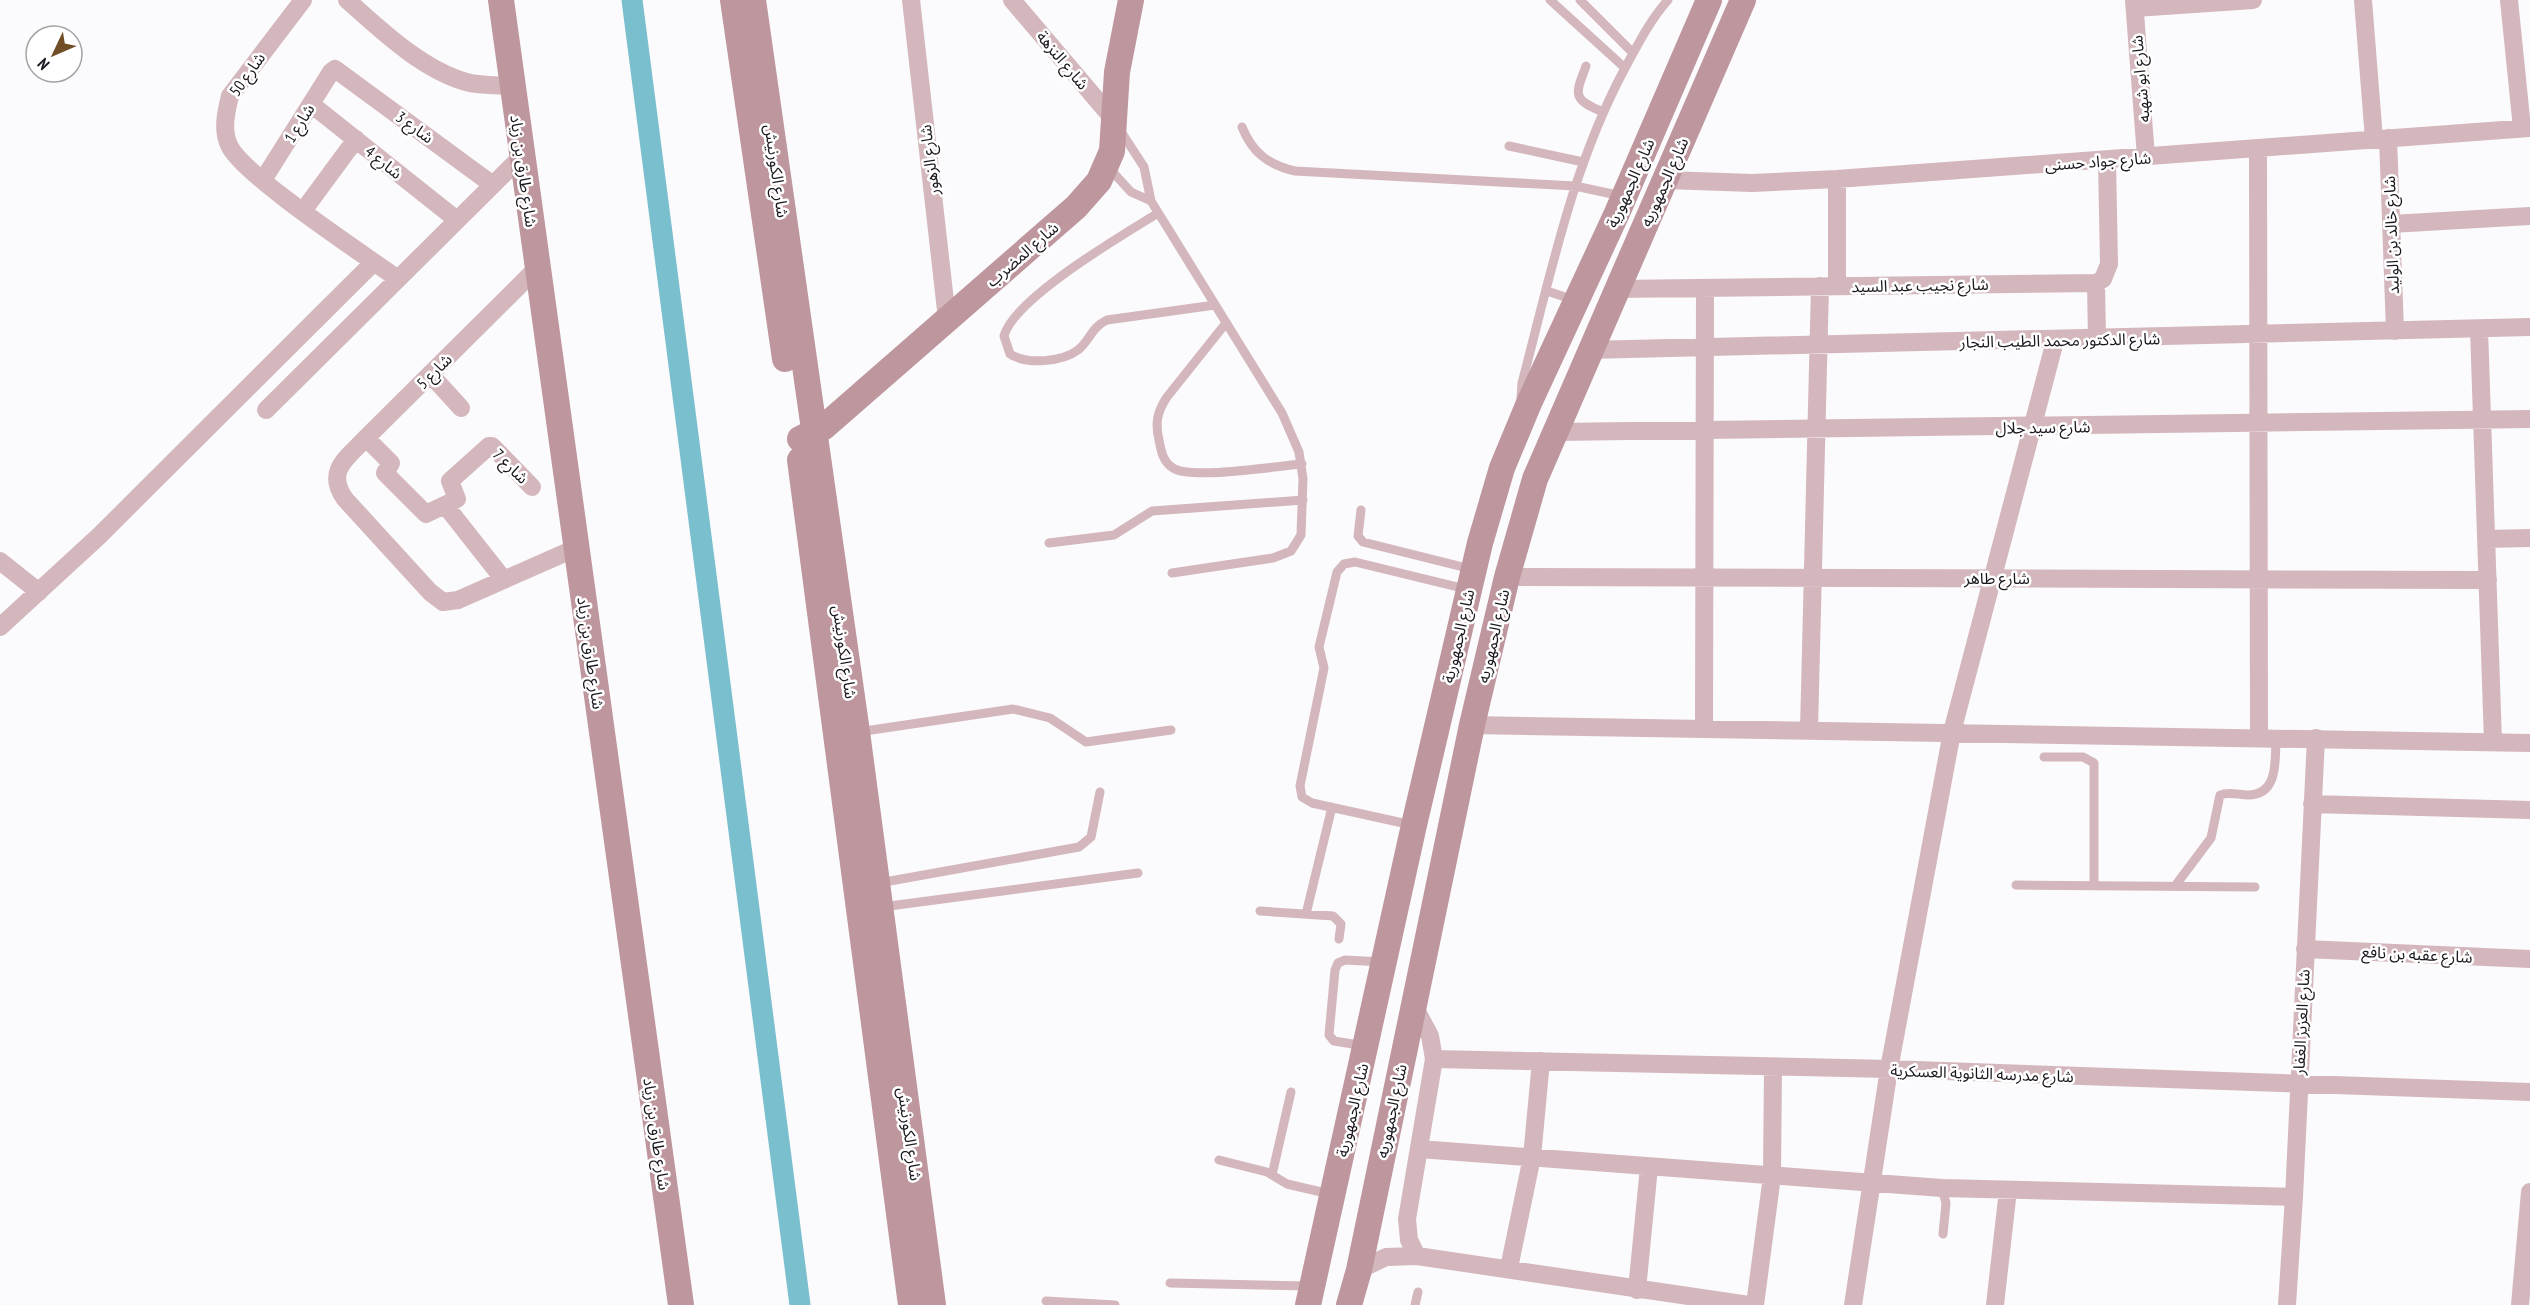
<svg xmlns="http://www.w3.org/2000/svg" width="2530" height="1305" font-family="'PT Sans Narrow','Noto Sans Arabic',sans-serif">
  <rect width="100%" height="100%" fill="#fbfafd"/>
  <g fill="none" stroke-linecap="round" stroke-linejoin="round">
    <path stroke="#7abfcd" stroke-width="21" d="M 632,0 L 800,1305"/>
    <path stroke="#d3b7bc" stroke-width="9" d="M 1550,0 L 1625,68
      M 1580,0 L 1633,53
      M 1586,66 C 1575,95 1572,99 1603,112
      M 1118,127 L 1144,167 L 1151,201 L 1282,413 L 1299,452 L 1303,479 L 1301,535 L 1291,551 L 1273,558 L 1172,573
      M 1242,127 C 1252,152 1268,165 1295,171 L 1575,186 L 1622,196
      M 1509,146 L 1583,162
      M 1109,168 L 1131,192 L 1151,201
      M 1158,213 C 1123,235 1014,298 1004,336 L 1010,354 C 1027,365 1062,362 1078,350 C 1090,340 1092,327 1107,320 L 1215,305
      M 1547,291 L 1574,300
      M 1226,323 L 1167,397 C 1157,412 1155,423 1159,440 C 1161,451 1163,462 1173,468 C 1191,480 1277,466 1302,464
      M 1521,398 L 1522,383 C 1550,277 1572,167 1624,70 C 1637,46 1650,20 1668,0
      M 1361,510 L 1358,536 L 1363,542 L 1471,569
      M 1049,543 L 1114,535 L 1152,511 L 1303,500
      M 858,732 L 1013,709 L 1050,718 L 1086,742 L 1171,730
      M 2044,757 L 2083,757 L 2094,763 L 2094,885
      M 1412,825 L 1312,803 L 1302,797 L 1300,786 L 1324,668 L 1319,647 L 1337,572 L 1344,564 L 1355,562 L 1466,589
      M 879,883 L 1079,847 L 1091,837 L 1100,792
      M 2016,885 L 2255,887
      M 2175,886 L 2211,838 L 2220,795 C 2229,791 2239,795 2248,795 C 2279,795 2275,759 2276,737
      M 882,907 L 1138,873
      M 1260,911 L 1333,916 L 1341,924 L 1339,939
      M 1306,914 L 1332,807
      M 1365,1046 L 1334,1041 L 1329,1035 L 1335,970 L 1338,963 L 1345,960 L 1382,962
      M 1219,1160 L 1267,1172 L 1287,1184 L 1330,1194
      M 1272,1175 L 1291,1092
      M 1942,1188 L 1946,1203 L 1943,1234
      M 1170,1283 L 1309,1286
      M 1046,1301 L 1115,1305
      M 1415,1305 L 1418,1292"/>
    <path stroke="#d3b7bc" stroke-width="18" d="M 303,0 L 230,96 C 226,112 222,130 229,145 C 241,174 366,256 398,279
      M 347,0 C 381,30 421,69 466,82 C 481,86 497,85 513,86
      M 911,0 L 947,319
      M 1012,0 L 1114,120
      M 2134,0 L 2146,157
      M 2363,0 L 2374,139
      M 2509,0 L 2522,128
      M 2135,8 L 2253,0
      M 311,104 L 457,220
      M 2388,138 L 2395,331
      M 2258,148 L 2259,737
      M 1837,179 L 1837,286
      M 263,180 L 331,72 L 335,69 L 493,185
      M 1666,180 L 1752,183 L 1837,179 L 2530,128
      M 303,211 L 356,139
      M 2391,224 L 2530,216
      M 537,268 L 366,438 C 347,458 325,471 345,499 L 430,592 L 443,602 L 458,600 L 576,548
      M 2096,283 L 2097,339
      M 1615,289 L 2096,283 L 2103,279 L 2109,264 L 2107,160
      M 2479,329 L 2493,742
      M 1589,350 L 2530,327
      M 430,374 L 461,408
      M 266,410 L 522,156
      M 1555,432 L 2530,419
      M 366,438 L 391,463 L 385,473 L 426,514 L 457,499 L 450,481 L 489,446 L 492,446 L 532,487
      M 445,505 L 504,580
      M 2486,539 L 2530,538
      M 0,561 L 39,592
      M 1507,577 L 2488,580
      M 0,627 L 99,536 L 374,262
      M 1472,725 L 2530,743
      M 1704,728 L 1705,288
      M 1809,730 L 1820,286
      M 2312,804 L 2530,810
      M 2305,949 L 2530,959
      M 1413,1004 L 1430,1036 L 1434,1059 L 1407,1219 L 1409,1240 L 1417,1256
      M 1434,1059 L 1889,1069 L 2530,1092
      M 1419,1149 L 1942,1188 L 2294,1197
      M 1509,1268 L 1532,1157 L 1541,1061
      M 1359,1270 L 1386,1257 L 1417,1256 L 1749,1305
      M 1637,1290 L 1649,1167
      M 1755,1305 L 1772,1176 L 1773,1067
      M 1853,1305 L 1889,1069 L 1952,732 L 2055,341
      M 1995,1305 L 2008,1190
      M 2287,1305 L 2294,1197 L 2316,738
      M 2520,1305 L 2530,1192"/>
    <path stroke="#be969e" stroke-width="26" d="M 501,0 L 681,1305
      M 733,0 L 785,359
      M 753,0 L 857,732 L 933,1305
      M 800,439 L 824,427 L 1076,207 L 1099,181 L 1112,151 L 1117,72 L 1131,0
      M 800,460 L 911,1305
      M 1308,1305 L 1414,825 L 1480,543 L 1502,468 L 1529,403 L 1617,213 L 1709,0
      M 1349,1305 L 1359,1270 L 1472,725 L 1507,577 L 1535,479 L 1743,0"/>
  </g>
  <g text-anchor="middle" stroke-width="5" stroke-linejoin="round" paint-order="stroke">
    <g font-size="16" fill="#1a171e" stroke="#fff">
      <text transform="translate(1063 60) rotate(50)" y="6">شارع النزهة</text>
      <text transform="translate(247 74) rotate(-55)" y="6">شارع 50</text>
      <text transform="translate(2140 79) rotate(-95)" y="6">شارع ابو شهبه</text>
      <text transform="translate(299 123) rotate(-58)" y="6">شارع 1</text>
      <text transform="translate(415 127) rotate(36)" y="6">شارع 3</text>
      <text transform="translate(929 160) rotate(-97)" y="6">شارع الزهور</text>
      <text transform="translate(2098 161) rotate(-4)" y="6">شارع جواد حسنى</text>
      <text transform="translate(384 162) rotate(39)" y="6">شارع 4</text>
      <text transform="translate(524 171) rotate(82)" y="6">شارع طارق بن زياد</text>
      <text transform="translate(777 171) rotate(82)" y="6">شارع الكورنيش</text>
      <text transform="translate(1664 182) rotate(-66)" y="6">شارع الجمهوريه</text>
      <text transform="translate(1630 183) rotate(-66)" y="6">شارع الجمهورية</text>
      <text transform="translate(2391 235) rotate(-92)" y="6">شارع خالد بن الوليد</text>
      <text transform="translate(1022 254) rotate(-41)" y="6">شارع المضرب</text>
      <text transform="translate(1920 285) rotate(-1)" y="6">شارع نجيب عبد السيد</text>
      <text transform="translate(2060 340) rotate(-1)" y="6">شارع الدكتور محمد الطيب النجار</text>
      <text transform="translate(434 371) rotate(-45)" y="6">شارع 5</text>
      <text transform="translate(2043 427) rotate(-1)" y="6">شارع سيد جلال</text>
      <text transform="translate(511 466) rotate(44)" y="6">شارع 7</text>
      <text x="1997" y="584">شارع طاهر</text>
      <text transform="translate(1458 636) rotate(-77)" y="6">شارع الجمهورية</text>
      <text transform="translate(1493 636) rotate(-77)" y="6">شارع الجمهوريه</text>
      <text transform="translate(845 652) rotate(82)" y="6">شارع الكورنيش</text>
      <text transform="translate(591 653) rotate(82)" y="6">شارع طارق بن زياد</text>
      <text transform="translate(2417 954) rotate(3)" y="6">شارع عقبه بن نافع</text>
      <text transform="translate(2301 1022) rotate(-87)" y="6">شارع العزيز الغفار</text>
      <text transform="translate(1982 1073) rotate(2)" y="6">شارع مدرسه الثانوية العسكرية</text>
      <text transform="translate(1352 1110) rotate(-77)" y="6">شارع الجمهورية</text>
      <text transform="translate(1391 1111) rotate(-78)" y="6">شارع الجمهوريه</text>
      <text transform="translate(657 1134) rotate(82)" y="6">شارع طارق بن زياد</text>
      <text transform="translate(910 1134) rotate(82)" y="6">شارع الكورنيش</text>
    </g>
  </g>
  <g transform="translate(54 54) rotate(226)"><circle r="28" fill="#ffffff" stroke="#a3a2a5" stroke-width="1.5"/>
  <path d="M0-4.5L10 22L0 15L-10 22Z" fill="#704e26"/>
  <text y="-9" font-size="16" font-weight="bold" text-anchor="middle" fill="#1a171e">N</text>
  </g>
</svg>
